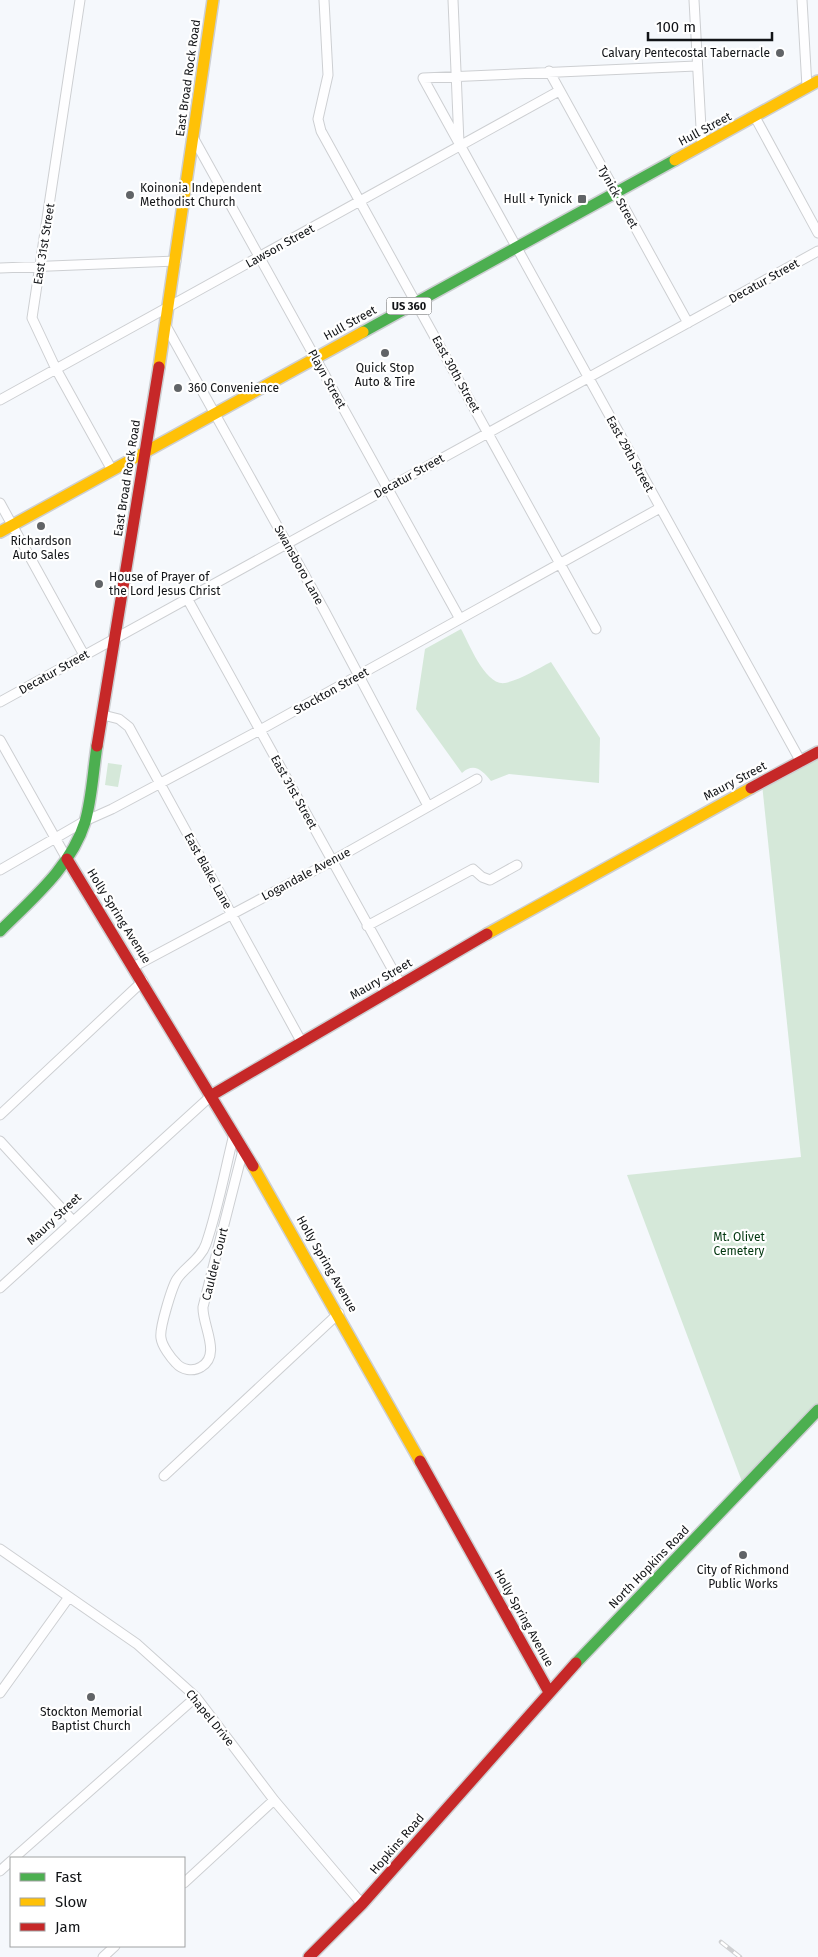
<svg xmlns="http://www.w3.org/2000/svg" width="818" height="1957" font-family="'Fira Sans',sans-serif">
  <rect width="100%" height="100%" fill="#f5f8fc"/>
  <path fill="#d5e8d9" d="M 461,629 C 469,643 485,686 505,683 C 520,680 537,669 551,662 L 600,738 L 599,783 L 509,774 L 491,781 C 482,770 474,762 462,773 L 416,709 L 425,649 Z
    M 818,753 L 818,1413 L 744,1487 L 627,1175 L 801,1157 L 762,784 Z
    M 108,763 L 122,765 L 118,787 L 105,785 Z"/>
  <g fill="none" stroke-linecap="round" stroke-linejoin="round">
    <g stroke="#cdcfd2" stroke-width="11">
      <path id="street" d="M 80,0 L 32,318 L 56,369 L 112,470
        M 324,0 L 328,75 L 318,119 L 321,131 L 596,629
        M 453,0 L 459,143
        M 694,0 L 702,146
        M 802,0 L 807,87
        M 696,66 L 423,78 L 801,762
        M 549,71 L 688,323
        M 755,117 L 818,233
        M 194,139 L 460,619
        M 0,268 L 176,261
        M 166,326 L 324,610 L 428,806
        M 0,400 L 559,91
        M 0,503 L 84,655
        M 188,600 L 400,983
        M 0,702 L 818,251
        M 103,715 L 119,719 L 129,727 L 301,1041
        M 0,740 L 67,859
        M 0,870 L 85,821 L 112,809 L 260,730 L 660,508
        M 367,926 L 473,869 L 482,877 L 490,880 L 517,865
        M 135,966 L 332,861 L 477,779
        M 0,1115 L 143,981
        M 234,1134 C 225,1170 218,1209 206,1244 C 201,1259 185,1267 177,1279 C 172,1287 159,1329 161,1338 C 162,1346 171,1358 176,1363 C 182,1370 193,1372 201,1367 C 222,1355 202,1325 203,1307 L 243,1150
        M 0,1141 L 73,1221
        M 0,1288 L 212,1095
        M 164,1476 L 339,1313
        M 0,1549 L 137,1644 L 196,1697 L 274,1800 L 362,1904
        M 0,1693 L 69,1597
        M 14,1858 L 196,1697
        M 0,1871 L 11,1861
        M 184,1883 L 274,1800
        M 103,1957 L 115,1946"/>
    </g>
    <g stroke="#cdcfd2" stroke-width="14">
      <path id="fast" d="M 363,332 L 675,160
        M 0,931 C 32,899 71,867 85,822 C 92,798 93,771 97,746
        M 576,1663 L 818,1410"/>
    </g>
    <g stroke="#cdcfd2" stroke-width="14">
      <path id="slow" d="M 675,160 L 818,81
        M 159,367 L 213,0
        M 0,532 L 363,332
        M 487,934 L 751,788
        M 253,1166 L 420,1461"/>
    </g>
    <g stroke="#cdcfd2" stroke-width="14">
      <path id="jam" d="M 97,746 L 159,367
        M 751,788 L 818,752
        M 67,859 L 253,1166
        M 212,1095 L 487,934
        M 420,1461 L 549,1692
        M 309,1957 L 362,1904 L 576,1663"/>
    </g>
    <use href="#street" stroke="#fefeff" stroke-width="9"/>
    <use href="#fast" stroke="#4caf50" stroke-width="11"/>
    <use href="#slow" stroke="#ffc107" stroke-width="11"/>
    <use href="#jam" stroke="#c62828" stroke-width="11"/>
    <g stroke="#cfd0d2" stroke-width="4.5">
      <path id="rail" d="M 721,1942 L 740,1957"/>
    </g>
    <use href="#rail" stroke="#fff" stroke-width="2.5" stroke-dasharray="8" stroke-linecap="butt"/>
  </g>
  <g fill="#616467" stroke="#fff" stroke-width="2">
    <circle cx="780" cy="53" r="5"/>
    <circle cx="130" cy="195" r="5"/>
    <rect x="577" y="194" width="10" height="10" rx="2.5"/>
    <circle cx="385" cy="353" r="5"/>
    <circle cx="178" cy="388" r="5"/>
    <circle cx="41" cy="526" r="5"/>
    <circle cx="99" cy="584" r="5"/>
    <circle cx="743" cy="1555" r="5"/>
    <circle cx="91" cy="1697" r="5"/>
  </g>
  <g text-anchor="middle" stroke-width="4.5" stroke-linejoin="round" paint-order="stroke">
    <rect fill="#fff" stroke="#595a5d" stroke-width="1" x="386.5" y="297.5" width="45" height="17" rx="4"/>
    <g font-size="11" font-weight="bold" fill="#121417">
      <text x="409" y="310">US 360</text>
    </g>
    <g font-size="12" fill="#121417" stroke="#fff">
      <text x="770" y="57" text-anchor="end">Calvary Pentecostal Tabernacle</text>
      <text x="140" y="192" text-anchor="start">Koinonia Independent<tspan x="140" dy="14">Methodist Church</tspan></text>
      <text x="572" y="203" text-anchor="end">Hull + Tynick</text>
      <text x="385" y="372">Quick Stop<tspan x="385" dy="14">Auto &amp; Tire</tspan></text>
      <text x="188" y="392" text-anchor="start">360 Convenience</text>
      <text x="41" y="545">Richardson<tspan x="41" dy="14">Auto Sales</tspan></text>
      <text x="109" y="581" text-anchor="start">House of Prayer of<tspan x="109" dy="14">the Lord Jesus Christ</tspan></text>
      <text x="743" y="1574">City of Richmond<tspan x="743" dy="14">Public Works</tspan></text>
      <text x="91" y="1716">Stockton Memorial<tspan x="91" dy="14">Baptist Church</tspan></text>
    </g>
    <g font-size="12" fill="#121417" stroke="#fff">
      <text transform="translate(188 78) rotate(-82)" y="4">East Broad Rock Road</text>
      <text transform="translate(705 129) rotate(-28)" y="4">Hull Street</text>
      <text transform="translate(618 197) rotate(61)" y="4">Tynick Street</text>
      <text transform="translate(44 244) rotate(-81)" y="4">East 31st Street</text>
      <text transform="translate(280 246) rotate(-29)" y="4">Lawson Street</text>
      <text transform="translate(764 281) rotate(-29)" y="4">Decatur Street</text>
      <text transform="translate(350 323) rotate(-29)" y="4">Hull Street</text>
      <text transform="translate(456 374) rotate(61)" y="4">East 30th Street</text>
      <text transform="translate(327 379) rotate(61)" y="4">Playn Street</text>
      <text transform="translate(630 454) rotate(61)" y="4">East 29th Street</text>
      <text transform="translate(409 476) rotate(-29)" y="4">Decatur Street</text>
      <text transform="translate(127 478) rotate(-81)" y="4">East Broad Rock Road</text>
      <text transform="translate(299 565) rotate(61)" y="4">Swansboro Lane</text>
      <text transform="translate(54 672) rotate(-29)" y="4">Decatur Street</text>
      <text transform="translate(331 691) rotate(-29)" y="4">Stockton Street</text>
      <text transform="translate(735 781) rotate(-28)" y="4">Maury Street</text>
      <text transform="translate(294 792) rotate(61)" y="4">East 31st Street</text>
      <text transform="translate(208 871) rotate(61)" y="4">East Blake Lane</text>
      <text transform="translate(306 874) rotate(-28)" y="4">Logandale Avenue</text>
      <text transform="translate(119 916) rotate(58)" y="4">Holly Spring Avenue</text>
      <text transform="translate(381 979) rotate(-30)" y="4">Maury Street</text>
      <text transform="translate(54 1219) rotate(-43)" y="4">Maury Street</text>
      <text transform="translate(215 1264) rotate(-76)" y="4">Caulder Court</text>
      <text transform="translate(327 1264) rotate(60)" y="4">Holly Spring Avenue</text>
      <text transform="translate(649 1567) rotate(-46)" y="4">North Hopkins Road</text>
      <text transform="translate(524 1618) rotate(61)" y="4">Holly Spring Avenue</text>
      <text transform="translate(210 1718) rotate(51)" y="4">Chapel Drive</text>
      <text transform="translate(397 1844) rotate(-49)" y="4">Hopkins Road</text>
    </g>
    <g font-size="12" fill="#02370f" stroke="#fff">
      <text x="739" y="1241">Mt. Olivet<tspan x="739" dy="14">Cemetery</tspan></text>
    </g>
  </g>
  <rect x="10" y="1857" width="175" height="90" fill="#ffffff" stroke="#a0a1a2"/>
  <rect x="20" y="1873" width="25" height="8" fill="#4caf50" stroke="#a0a1a2"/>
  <text x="55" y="1882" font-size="15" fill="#121417">Fast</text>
  <rect x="20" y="1898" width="25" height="8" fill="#ffc107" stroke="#a0a1a2"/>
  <text x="55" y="1907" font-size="15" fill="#121417">Slow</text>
  <rect x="20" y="1923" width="25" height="8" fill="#c62828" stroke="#a0a1a2"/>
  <text x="55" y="1932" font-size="15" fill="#121417">Jam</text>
  <path d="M648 32v8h124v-8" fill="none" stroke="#121417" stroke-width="2.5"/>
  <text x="656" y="32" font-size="15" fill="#121417" stroke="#ffffff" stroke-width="4" paint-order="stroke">100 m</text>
</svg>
